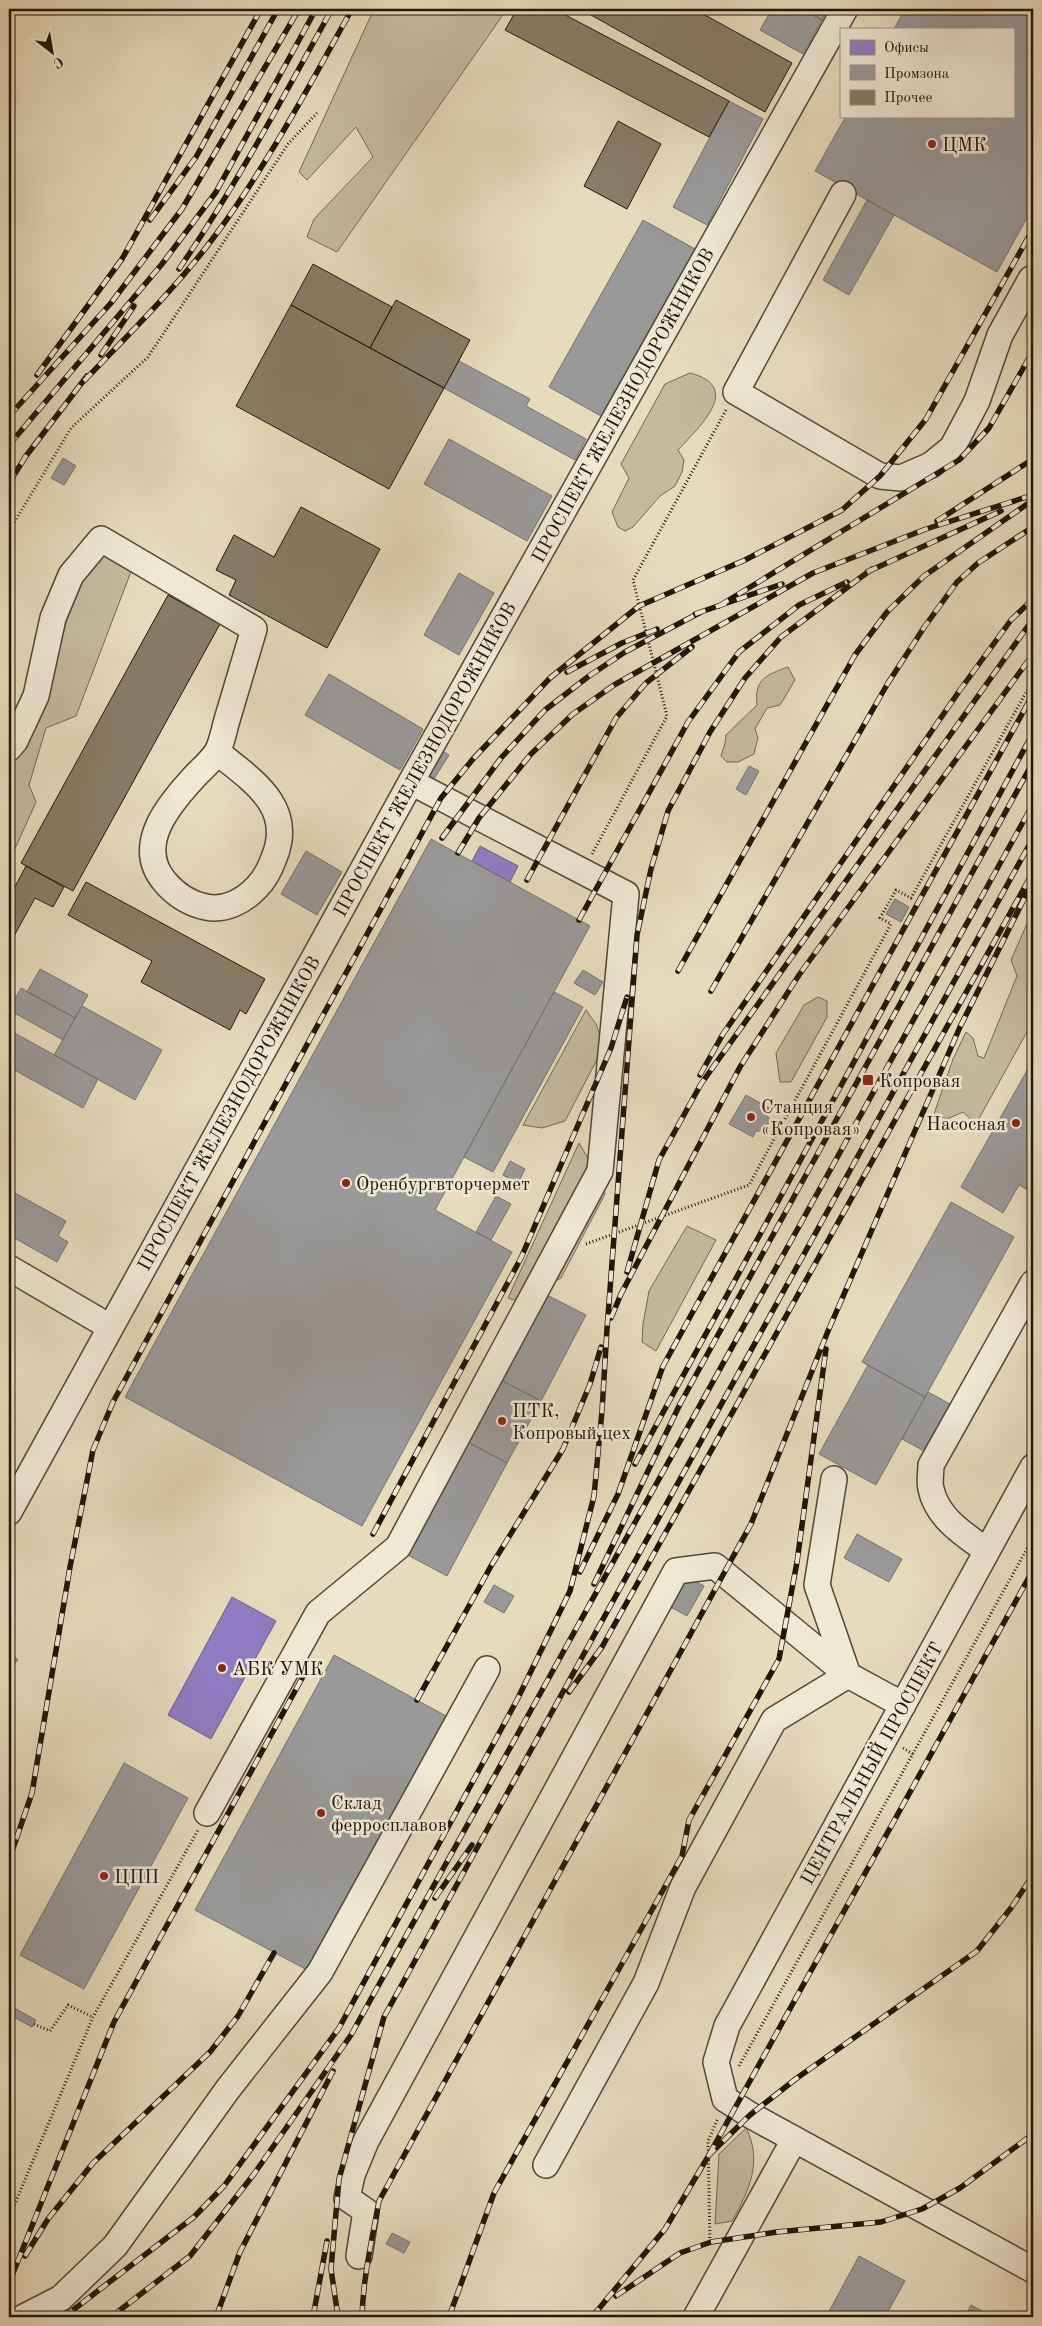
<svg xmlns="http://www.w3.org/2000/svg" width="1042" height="2326" font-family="'Old Standard TT',serif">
  <rect width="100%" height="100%" fill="#e7dbbc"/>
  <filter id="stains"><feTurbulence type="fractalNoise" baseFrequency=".004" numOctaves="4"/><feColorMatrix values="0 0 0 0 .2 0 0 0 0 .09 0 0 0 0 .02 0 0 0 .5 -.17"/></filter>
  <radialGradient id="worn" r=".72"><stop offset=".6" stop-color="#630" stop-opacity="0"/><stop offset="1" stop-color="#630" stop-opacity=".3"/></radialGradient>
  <path fill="#c5ba9e" stroke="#736854" d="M 374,9 L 507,9 L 337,252 L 307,237 L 314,219 L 373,157 L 356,127 L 307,180 L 299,172 Z
    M 690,373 C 744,387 699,427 678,450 L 684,460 L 682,472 L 675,486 L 660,496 L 633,527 L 625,531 L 618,527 L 612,512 L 629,478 L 621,464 L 665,384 Z
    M 102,554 L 132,569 L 76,716 L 46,728 L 29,785 L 36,802 L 9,862 L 9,759 L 44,702 L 77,583 Z
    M 788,667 L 795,680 L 780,705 L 767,708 L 755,729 L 758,738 L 754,754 L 738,762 L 727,762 L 721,756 L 725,743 L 726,735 L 757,705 C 754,679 766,675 788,667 Z
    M 1033,910 L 1033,1021 L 976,1124 L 963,1112 L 947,1119 L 934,1114 L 953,1059 L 966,1032 L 973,1038 L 978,1056 L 984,1058 L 1017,976 L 1011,960 Z
    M 818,997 L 827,1001 L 827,1017 L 791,1082 L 780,1082 L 776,1053 L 804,1005 Z
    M 586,1010 L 596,1024 L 604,1046 L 565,1121 L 542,1128 L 523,1125 Z
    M 579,1143 L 602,1182 L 605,1194 L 561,1278 L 520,1302 L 508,1298 Z
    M 687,1226 L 716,1240 L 656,1351 L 642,1342 L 643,1324 L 649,1291 Z
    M 746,2128 C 763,2161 749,2191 732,2221 L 715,2224 L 719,2154 Z"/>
  <path fill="#8e7cc3" stroke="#6d5d8c" d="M 480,846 L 518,866 L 510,882 L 472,861 Z
    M 232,1597 L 276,1621 L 211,1739 L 168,1715 Z"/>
  <path fill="#999" stroke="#75726e" d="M 772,9 L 802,9 L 822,20 L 803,54 L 760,30 Z
    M 802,9 L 828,9 L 822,20 Z
    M 905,9 L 1033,9 L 1033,207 L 997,272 L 815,171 L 846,116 L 1013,116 L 1013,29 L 894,29 Z
    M 729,101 L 763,119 L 707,225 L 673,207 Z
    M 867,200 L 894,215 L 849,295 L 823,280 Z
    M 643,220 L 695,249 L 601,416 L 549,387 Z
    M 459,361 L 530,399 L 526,406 L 586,439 L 575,460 L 444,388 Z
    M 449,439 L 552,496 L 527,541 L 424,484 Z
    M 63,458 L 76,466 L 64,485 L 51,478 Z
    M 459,573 L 494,593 L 459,655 L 424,635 Z
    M 329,674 L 423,729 L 400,770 L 305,715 Z
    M 441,750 L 449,755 L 434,779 L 427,775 Z
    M 749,766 L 759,771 L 746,795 L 736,789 Z
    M 431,839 L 590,926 L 435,1210 L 512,1252 L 362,1526 L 125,1397 Z
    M 306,851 L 342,872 L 317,915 L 281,894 Z
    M 895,899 L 909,907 L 901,922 L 886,914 Z
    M 40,969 L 88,995 L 75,1018 L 27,992 Z
    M 583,970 L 603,982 L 595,995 L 574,983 Z
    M 21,988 L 75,1018 L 63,1040 L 9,1010 Z
    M 554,992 L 583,1007 L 493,1172 L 464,1157 Z
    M 82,1006 L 162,1050 L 135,1100 L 54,1055 Z
    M 9,1030 L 98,1079 L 83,1108 L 9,1067 Z
    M 1033,1060 L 1033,1193 L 1019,1185 L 1003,1213 L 961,1187 Z
    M 746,1095 L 769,1108 L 766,1114 L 770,1120 L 764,1131 L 756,1131 L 753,1137 L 729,1124 Z
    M 510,1161 L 525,1169 L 518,1183 L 503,1175 Z
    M 15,1193 L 66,1221 L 58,1236 L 68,1242 L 57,1262 L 9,1235 L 9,1205 Z
    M 496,1196 L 511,1204 L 491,1240 L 476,1232 Z
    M 951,1202 L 1014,1237 L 925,1397 L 862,1362 Z
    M 543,1293 L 586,1315 L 541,1401 L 497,1378 Z
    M 868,1365 L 925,1397 L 876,1485 L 819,1454 Z
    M 497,1378 L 541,1401 L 507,1463 L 464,1440 Z
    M 928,1392 L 950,1404 L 924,1451 L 902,1439 Z
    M 464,1440 L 507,1463 L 447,1576 L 404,1553 Z
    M 857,1534 L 902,1559 L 889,1582 L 844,1558 Z
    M 681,1574 L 704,1586 L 687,1616 L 665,1604 Z
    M 494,1585 L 514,1596 L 504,1613 L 484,1602 Z
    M 9,1652 L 18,1660 L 9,1670 Z
    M 334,1655 L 448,1717 L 309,1971 L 195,1910 Z
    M 124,1763 L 188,1798 L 84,1989 L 20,1955 Z
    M 16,2009 L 36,2020 L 32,2027 L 12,2016 Z
    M 392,2233 L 410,2242 L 404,2253 L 386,2244 Z
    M 859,2256 L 905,2281 L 885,2317 L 826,2317 Z
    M 971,2305 L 993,2317 L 965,2317 Z"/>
  <path fill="#887c67" stroke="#21160a" d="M 517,9 L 554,9 L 729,101 L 709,137 L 505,30 Z
    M 694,9 L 792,63 L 765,112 L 582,10 Z
    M 618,121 L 661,144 L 627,209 L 584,186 Z
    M 313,264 L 392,307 L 370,348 L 291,305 Z
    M 396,300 L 470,340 L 444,388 L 370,348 Z
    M 291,305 L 444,388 L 389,489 L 236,406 Z
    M 301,507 L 380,549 L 327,648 L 229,595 L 236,580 L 216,570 L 234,535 L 274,557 Z
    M 168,595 L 220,624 L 73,891 L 21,863 Z
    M 26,866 L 64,887 L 53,907 L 35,898 L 9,945 L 9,898 Z
    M 86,882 L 265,979 L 246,1014 L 240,1010 L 230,1030 L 141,982 L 152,961 L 68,915 Z"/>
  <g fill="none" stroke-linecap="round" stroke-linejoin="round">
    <g stroke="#524736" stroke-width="28">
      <path id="minor" d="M 843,194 L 736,392 L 880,476 L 901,478 L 931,465 L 952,448 L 977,401 L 1000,335 L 1031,279 L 1033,281
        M 9,748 L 15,741 L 36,696 L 53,618 L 71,575 L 101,539 L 254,629 C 245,659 236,689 227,720 C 224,730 222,743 217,752 C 212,760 203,768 196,775 C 170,803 133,845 165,882 C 175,894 190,904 206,907 C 225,911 244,901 257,887 C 265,879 270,869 274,858 C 295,807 253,781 217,752
        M 9,1268 L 110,1327
        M 1033,1467 L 727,2026 L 716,2062 L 725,2099 L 750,2115 L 1033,2270
        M 834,1479 L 817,1585 L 848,1675 L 903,1705
        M 9,1512 L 411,782 L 845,9
        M 987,1551 C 965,1535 937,1518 931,1489 C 929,1482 931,1473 931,1465 L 1033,1283
        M 207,1813 L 318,1613 L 398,1547 L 600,1171 L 626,894 L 411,782
        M 359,2256 L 366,2211 L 347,2198 L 352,2175 L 366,2141 L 676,1571 L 715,1566 L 848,1675 L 774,1720 L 683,1887 L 646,1983 L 546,2165
        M 24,2317 L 61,2298 L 115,2246 L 228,2089 L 320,1972 L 487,1669
        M 696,2317 L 794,2140"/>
    </g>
    <path stroke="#21160a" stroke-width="3" stroke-dasharray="1 2.5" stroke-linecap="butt" d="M 9,531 L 71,428 L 148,357 L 288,144 L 317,113
      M 592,854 L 667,716 L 633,580 L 726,410
      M 586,1244 L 749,1185 L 891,924 L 880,918 L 896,890 L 911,898 L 1033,680
      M 903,1748 L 913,1754
      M 34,2024 L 50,2031 L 68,2005 L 93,2017
      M 739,2066 L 1033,1538
      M 9,2218 L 93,2017 L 198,1830
      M 710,2245 L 708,2141 L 718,2118"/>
    <use href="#minor" stroke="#efe8d3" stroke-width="25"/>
    <g stroke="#21160a" stroke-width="5.5">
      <path id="rail" d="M 150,220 L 196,157 L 278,9
        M 179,269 C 236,186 283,97 332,9
        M 101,355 L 134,306
        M 37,375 L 122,259 L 261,9
        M 84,381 C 127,336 177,287 214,237 C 267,166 309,86 352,9
        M 9,416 L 111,303 L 182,209 L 299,9
        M 9,445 L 162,264 L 216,192 L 316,9
        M 9,483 L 26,456 L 87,376
        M 937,521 L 1033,459
        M 867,572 L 1001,511
        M 719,606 L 959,460 L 989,428 L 1033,351
        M 695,614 L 782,584
        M 567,672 L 622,643 L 657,629
        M 442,838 L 501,758 L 545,710 L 589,676 L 625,652 L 701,612
        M 458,853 L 479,818 L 531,754 L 573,714 L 614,685 L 813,573 L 926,529 L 1033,495
        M 527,880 L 616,718 L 646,683 L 692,647
        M 579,920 L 688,722 L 739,652 L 799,605 L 847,582
        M 678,971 L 855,655 L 887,612 L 924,576 L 1033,500
        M 711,991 L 888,683 L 925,626 L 957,582 L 978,563 L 1033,527
        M 700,1075 L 723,1034 L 960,690 L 1011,620 L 1033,599
        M 627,1272 L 659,1160 L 701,1084 L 1033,619
        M 611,1318 L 621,1294 L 740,1067 L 799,975 L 1033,654
        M 635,1464 L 1033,733
        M 373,1534 L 521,1258 L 611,1048 L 627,997
        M 580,1572 L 618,1494 L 663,1366 L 1033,694
        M 594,1584 L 680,1404 L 1033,762
        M 569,1692 L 602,1647 L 1033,872
        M 417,1700 L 491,1566 L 563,1449 L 590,1384 L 601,1347
        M 9,1860 L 32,1793 L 70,1567 L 93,1450 L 113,1402 L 441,798 L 473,759 L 550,678 L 639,606 L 745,560 L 842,510 L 880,476 L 926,419 L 1033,229
        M 435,1898 L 472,1845
        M 709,2155 L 1033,1570
        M 25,2256 L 48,2219 L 93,2163 L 210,2052 L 238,2016 L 274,1953
        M 9,2283 L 114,2022 L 306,1671
        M 616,2296 L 680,2253 L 711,2242 L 777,2232 L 881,2222 L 922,2209 L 960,2188 L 1033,2134
        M 64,2317 L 194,2217 L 224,2186 L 339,2028 L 517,1700 L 570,1591 L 594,1496 L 602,1411 L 607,1329 L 637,935 L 651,869 L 668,811 L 710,732 L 745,678 L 781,637 L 872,569
        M 111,2317 L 190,2256 L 254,2174 L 351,2035 L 1033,804
        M 216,2317 L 240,2252 L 333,2071
        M 313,2317 L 327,2241
        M 338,2317 L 331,2269 L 339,2179 L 384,2017 L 1033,838
        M 362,2317 C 363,2278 372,2240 379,2201 L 751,1524 L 828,1331 L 960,1027 L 1033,881
        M 449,2317 L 494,2193 L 682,1856 L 689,1820 L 779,1659 L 797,1562 L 826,1349
        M 592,2317 L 665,2229 L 709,2155 L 750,2115 L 797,2078 L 977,1951 L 1011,1908 L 1033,1875"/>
    </g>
    <use href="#rail" stroke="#efe8d3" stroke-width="4" stroke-dasharray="11" stroke-linecap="butt"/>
  </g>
  <g fill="#8f2418" stroke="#efe8d3" stroke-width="2">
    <circle cx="932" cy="144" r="5"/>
    <rect x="862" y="1074" width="12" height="12" rx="2.5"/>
    <circle cx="751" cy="1117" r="5"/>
    <circle cx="1016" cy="1123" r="5"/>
    <circle cx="346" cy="1183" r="5"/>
    <circle cx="502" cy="1421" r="5"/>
    <circle cx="222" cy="1668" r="5"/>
    <circle cx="321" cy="1813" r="5"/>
    <circle cx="104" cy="1876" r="5"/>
  </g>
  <g text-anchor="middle" stroke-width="5" stroke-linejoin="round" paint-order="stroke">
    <g font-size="19" fill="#21160a" stroke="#efe8d3" text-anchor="start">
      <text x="942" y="151">ЦМК</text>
      <text x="879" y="1087">Копровая</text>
      <text x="761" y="1113">Станция<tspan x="761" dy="22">«Копровая»</tspan></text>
      <text x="1006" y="1130" text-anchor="end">Насосная</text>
      <text x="356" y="1190">Оренбургвторчермет</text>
      <text x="512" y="1417">ПТК,<tspan x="512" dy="22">Копровый цех</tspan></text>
      <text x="232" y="1675">АБК УМК</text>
      <text x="331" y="1809">Склад<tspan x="331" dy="22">ферросплавов</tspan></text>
      <text x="114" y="1883">ЦПП</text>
    </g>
    <g font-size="19" fill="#21160a" stroke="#efe8d3">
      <text transform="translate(622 405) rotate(-61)" y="7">ПРОСПЕКТ ЖЕЛЕЗНОДОРОЖНИКОВ</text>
      <text transform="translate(424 759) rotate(-61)" y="7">ПРОСПЕКТ ЖЕЛЕЗНОДОРОЖНИКОВ</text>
      <text transform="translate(228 1113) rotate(-61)" y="7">ПРОСПЕКТ ЖЕЛЕЗНОДОРОЖНИКОВ</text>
      <text transform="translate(871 1763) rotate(-61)" y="7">ЦЕНТРАЛЬНЫЙ ПРОСПЕКТ</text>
    </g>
  </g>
  <rect width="1042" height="2326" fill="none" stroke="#e7dbbc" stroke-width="30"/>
  <rect x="10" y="10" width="1022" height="2306" fill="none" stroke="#21160a" stroke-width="2.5"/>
  <rect x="15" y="15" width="1012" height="2296" fill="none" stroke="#21160a"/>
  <rect x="840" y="28" width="175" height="90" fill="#efe8d3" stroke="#9d9483"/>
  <rect x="850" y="40" width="25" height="15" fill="#8e7cc3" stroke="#9d9483"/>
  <text x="884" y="52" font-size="15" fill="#21160a">Офисы</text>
  <rect x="850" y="65" width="25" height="15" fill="#999999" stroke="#9d9483"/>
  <text x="884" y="78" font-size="15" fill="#21160a">Промзона</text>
  <rect x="850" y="90" width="25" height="15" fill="#887c67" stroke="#9d9483"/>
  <text x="884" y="102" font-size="15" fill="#21160a">Прочее</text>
  <g transform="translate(52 52) rotate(149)" stroke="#efe8d3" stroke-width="4" paint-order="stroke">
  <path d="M0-4L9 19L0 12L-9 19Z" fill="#21160a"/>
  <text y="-8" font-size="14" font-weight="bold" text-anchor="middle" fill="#21160a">С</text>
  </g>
  <rect width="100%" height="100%" filter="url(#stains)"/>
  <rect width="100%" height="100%" fill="url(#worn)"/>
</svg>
